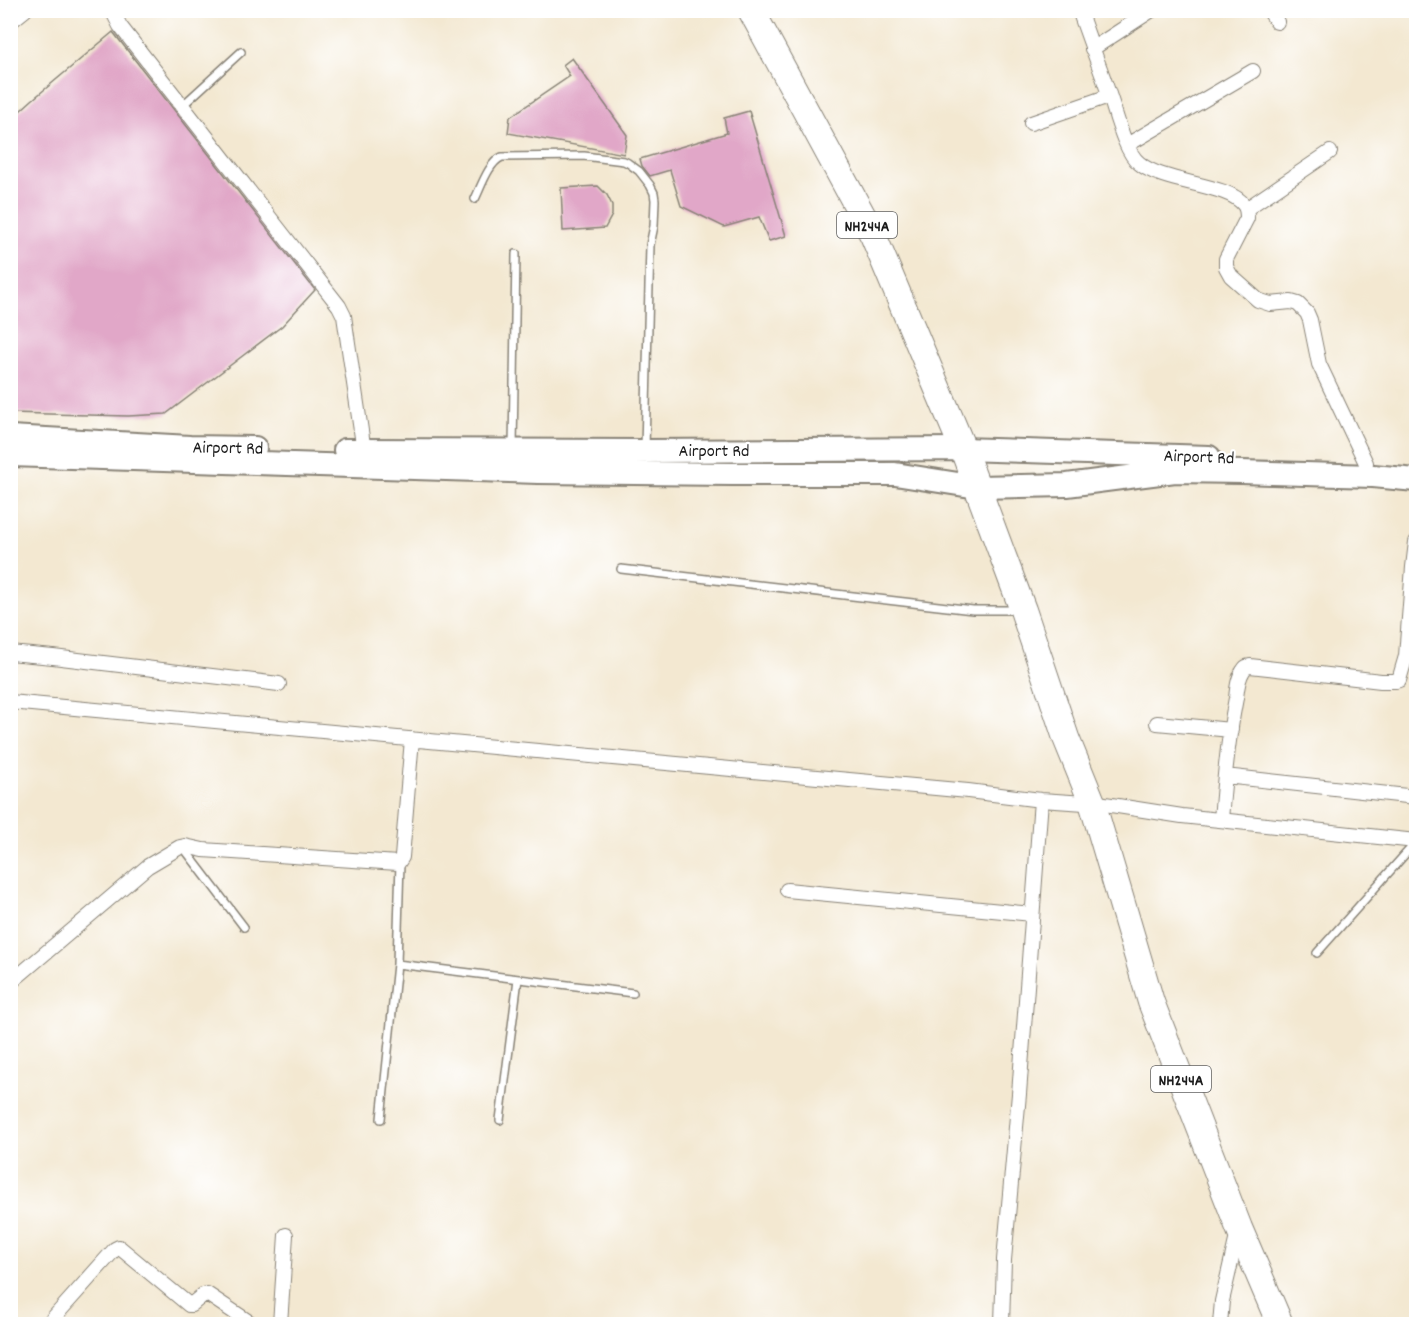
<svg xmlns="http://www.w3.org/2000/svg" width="1427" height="1335" font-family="Dekko,sans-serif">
  <rect width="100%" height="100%" fill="#fff"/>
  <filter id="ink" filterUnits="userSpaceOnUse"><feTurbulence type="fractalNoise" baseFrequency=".0167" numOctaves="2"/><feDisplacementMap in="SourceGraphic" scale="12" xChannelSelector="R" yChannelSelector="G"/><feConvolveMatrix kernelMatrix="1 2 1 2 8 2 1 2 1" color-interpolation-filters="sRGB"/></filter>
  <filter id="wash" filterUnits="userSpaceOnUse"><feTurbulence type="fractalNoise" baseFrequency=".008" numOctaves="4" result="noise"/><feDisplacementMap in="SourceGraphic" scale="24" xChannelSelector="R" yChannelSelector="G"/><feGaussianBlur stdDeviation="1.35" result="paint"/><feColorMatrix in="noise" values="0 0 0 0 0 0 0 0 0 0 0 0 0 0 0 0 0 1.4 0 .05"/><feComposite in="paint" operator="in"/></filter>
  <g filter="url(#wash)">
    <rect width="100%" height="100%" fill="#f3e8d1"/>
    <g id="blocks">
      <path fill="#e1a7c8" d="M 113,32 L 315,290 L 282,326 L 166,414 L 128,416 L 10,413 L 10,120 L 32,100 Z
        M 572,58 L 627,135 L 624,154 L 508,133 L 510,117 L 570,76 L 563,65 Z
        M 749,111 L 786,236 L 769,241 L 759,217 L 724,227 L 681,206 L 670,170 L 650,176 L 642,166 L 640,159 L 727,133 L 724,118 Z
        M 598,186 L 607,195 L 612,205 L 612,215 L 605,228 L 563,231 L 561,188 Z"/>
    </g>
  </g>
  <g filter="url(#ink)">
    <use href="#blocks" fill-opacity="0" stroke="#888276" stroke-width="1.5"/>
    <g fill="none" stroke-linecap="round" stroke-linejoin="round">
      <g stroke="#888276" stroke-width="10">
        <path id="lane" d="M 182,106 L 241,52
          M 475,199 C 481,187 489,162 502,157 L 584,156 L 624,161 L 628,163 L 639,171 L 650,185 L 654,193 L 655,200 L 654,226 L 650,245 L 645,448
          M 513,448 L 516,254
          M 621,569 L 973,610 L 1018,610
          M 183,847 L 244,927
          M 1317,953 L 1416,842
          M 397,964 L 633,993
          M 381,1119 L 397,964 L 400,862
          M 500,1120 L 518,979"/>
      </g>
      <g stroke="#888276" stroke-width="16">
        <path id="street" d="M 112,10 L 120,26 L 339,306 L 344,316 L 364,451
          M 1079,10 C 1089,39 1100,68 1110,97 C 1116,114 1125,152 1139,163 C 1163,184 1228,183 1244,205 C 1247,209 1247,214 1247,218 L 1226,259 L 1226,267 L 1231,276 L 1258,300 L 1270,304 L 1291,302 L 1298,304 L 1307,313 L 1310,320 L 1319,364 L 1366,463
          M 1269,10 L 1277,22
          M 10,22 L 25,10
          M 1092,49 L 1152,10
          M 1031,123 L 1109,96
          M 1127,145 L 1253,71
          M 1246,209 L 1330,152
          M 10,653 L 53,657 L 279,684
          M 10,702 L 968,791 L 1041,800 L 1085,803 L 1092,802 L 1182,816 L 1416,841
          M 1157,723 L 1231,730
          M 1225,776 L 1416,797
          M 1221,820 C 1224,780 1228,738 1236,698 C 1237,689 1238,678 1243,671 C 1246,666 1246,667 1250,666 L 1381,681 L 1396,681 L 1399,680 L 1406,656 L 1413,567 L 1416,542
          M 787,890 L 1032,914
          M 10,983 L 148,866 L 180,847 L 185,846 L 203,850 L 398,863 L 402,857 L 412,739
          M 48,1324 L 115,1249 L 119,1247 L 189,1305 L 191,1305 L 203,1295 L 207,1294 L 252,1324
          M 280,1324 L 286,1235
          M 1002,1324 L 1004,1260 L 1019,1094 L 1041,800
          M 1220,1324 L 1222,1301 L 1238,1232"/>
      </g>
      <g stroke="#888276" stroke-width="26">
        <path id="primary" d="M 10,437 L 190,447 L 255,448
          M 345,450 L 645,451 L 963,449 L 1209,457
          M 10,455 L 538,472 L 732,474 L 895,474 L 977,487 L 1067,485 L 1175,471 L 1242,472 L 1373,476 L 1416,480"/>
      </g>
      <g stroke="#888276" stroke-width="28">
        <path id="highway" d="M 751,10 L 873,235 L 963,449 L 1023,610 L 1066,738 L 1092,802 L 1151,1002 L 1239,1228 L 1280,1324"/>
      </g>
      <use href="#lane" stroke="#fff" stroke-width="7"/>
      <use href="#street" stroke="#fff" stroke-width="14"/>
      <use href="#primary" stroke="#fff" stroke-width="22"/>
      <use href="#highway" stroke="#fff" stroke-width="26"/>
    </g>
  </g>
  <g text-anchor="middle" stroke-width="4.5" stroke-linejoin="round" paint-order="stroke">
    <g fill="#fff" stroke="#606060" stroke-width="1.5">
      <rect x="837" y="212" width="60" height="26" rx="4.5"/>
      <rect x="1151" y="1066" width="60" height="26" rx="4.5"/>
    </g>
    <g font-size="16" font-weight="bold" fill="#1c1c1c">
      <text x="867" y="231">NH244A</text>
      <text x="1181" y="1085">NH244A</text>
    </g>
    <g font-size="18" fill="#1c1c1c" stroke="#fff">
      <text transform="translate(228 447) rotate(1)" y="6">Airport Rd</text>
      <text x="714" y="456">Airport Rd</text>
      <text transform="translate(1199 456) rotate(2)" y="6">Airport Rd</text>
    </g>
  </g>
  <rect width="1427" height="1335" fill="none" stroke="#fff" stroke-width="36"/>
</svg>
